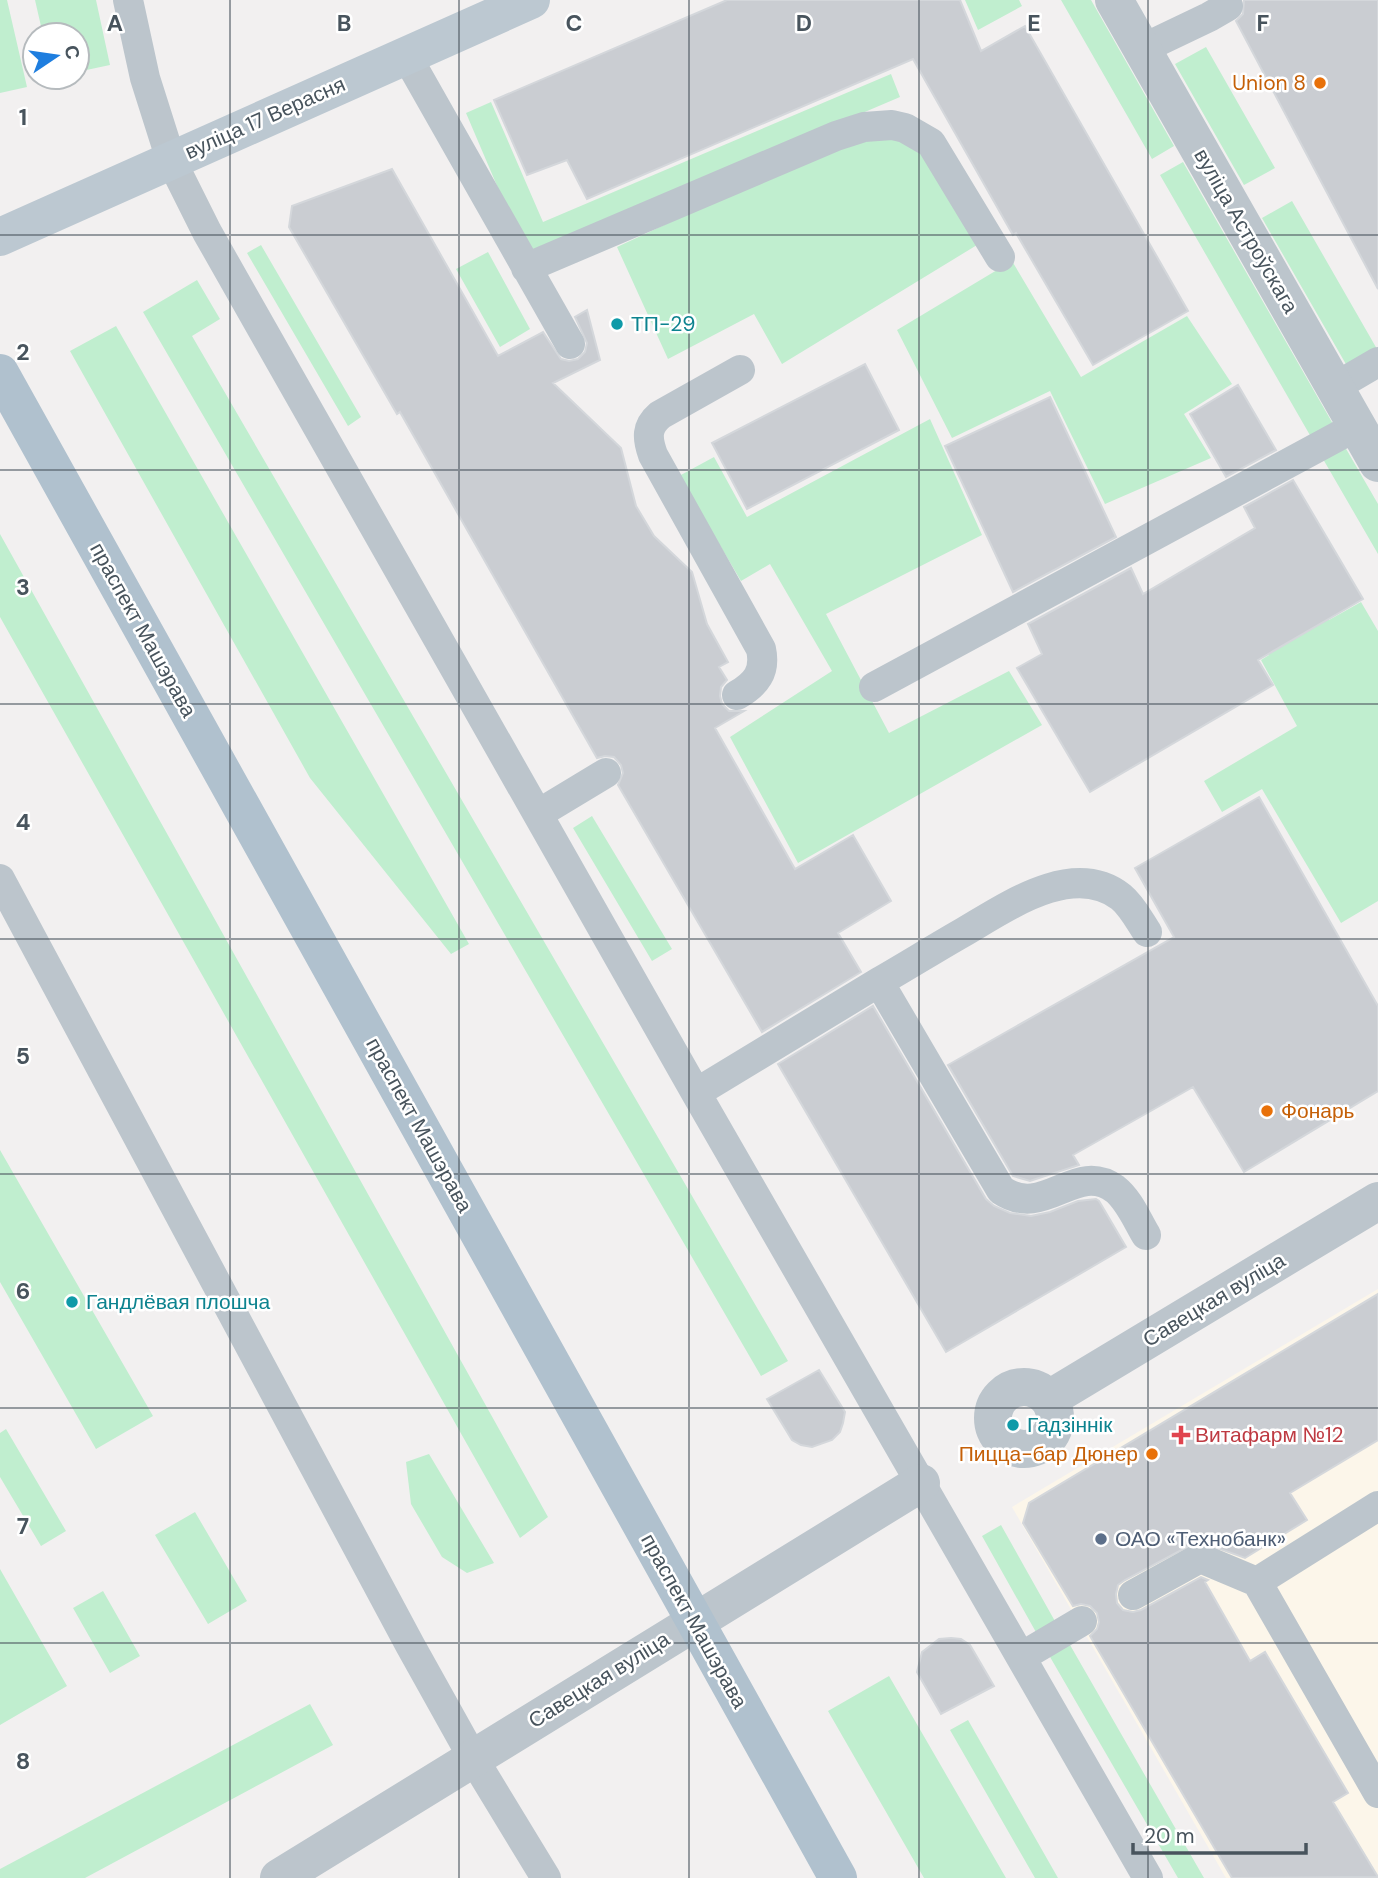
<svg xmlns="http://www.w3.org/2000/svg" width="1378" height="1878" font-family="'DM Sans',sans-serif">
  <rect width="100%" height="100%" fill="#f2f0f0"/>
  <path fill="#fcf6ea" d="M 1378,1289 L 1378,1878 L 1226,1878 L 1012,1507 Z"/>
  <path fill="#c0eecf" d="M 0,0 L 7,0 L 27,87 L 0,93 Z
    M 35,0 L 96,0 L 110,65 L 77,72 L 77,35 L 43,35 Z
    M 965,0 L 1019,0 L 1022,6 L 978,30 Z
    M 1061,0 L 1091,0 L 1174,146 L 1152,159 Z
    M 1206,47 L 1275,168 L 1244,185 L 1175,64 Z
    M 891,74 L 900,97 L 527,256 L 466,113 L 491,102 L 543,222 Z
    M 887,135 L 924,153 L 977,245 L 782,364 L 754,314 L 668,359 L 617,247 L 840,143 Z
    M 1183,162 L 1333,424 L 1311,437 L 1160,175 Z
    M 1292,201 L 1377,349 L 1347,366 L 1262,218 Z
    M 261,245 L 361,417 L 348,426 L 247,253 Z
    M 488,252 L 530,329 L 500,347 L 456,269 Z
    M 1012,261 L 1081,377 L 1187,316 L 1232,384 L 1184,414 L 1211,458 L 1105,504 L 1050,391 L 952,438 L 897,330 Z
    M 197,280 L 220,319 L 192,336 L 788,1361 L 761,1376 L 143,312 Z
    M 116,326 L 469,944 L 451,954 L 310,778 L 70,351 Z
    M 930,419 L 982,535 L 826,614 L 889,733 L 1009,671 L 1042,725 L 798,863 L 730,737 L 832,671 L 770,564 L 741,581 L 679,476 L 714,457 L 747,517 Z
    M 1345,447 L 1378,504 L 1378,554 L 1323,459 Z
    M 0,534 L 548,1517 L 520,1538 L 0,617 Z
    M 1361,602 L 1378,631 L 1378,901 L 1341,923 L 1262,789 L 1222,812 L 1204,781 L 1297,726 L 1261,660 L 1269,655 L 1259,628 L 1290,609 L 1329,620 Z
    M 592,816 L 672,949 L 652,961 L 573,828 Z
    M 0,1150 L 153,1416 L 96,1449 L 0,1282 Z
    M 6,1429 L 66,1531 L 41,1546 L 0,1477 L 0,1433 Z
    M 429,1454 L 494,1563 L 467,1573 L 442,1557 L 411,1504 L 406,1462 Z
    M 195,1512 L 247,1601 L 208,1624 L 155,1535 Z
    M 1001,1525 L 1056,1623 L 1037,1634 L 982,1536 Z
    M 0,1569 L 67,1686 L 0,1725 Z
    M 103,1591 L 140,1656 L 110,1673 L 73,1608 Z
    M 1066,1638 L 1204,1878 L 1178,1878 L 1046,1650 Z
    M 889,1676 L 1006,1878 L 924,1878 L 828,1711 Z
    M 310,1704 L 333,1745 L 85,1878 L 0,1878 L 0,1869 Z
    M 968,1720 L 1058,1878 L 1035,1878 L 950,1730 Z"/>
  <path fill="#cacdd2" stroke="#d4d7db" stroke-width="2" d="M 727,0 L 960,0 L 981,51 L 1025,26 L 1188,311 L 1093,365 L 1016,233 L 1013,235 L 913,59 L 587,199 L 567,160 L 527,175 L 494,100 Z
    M 1244,0 L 1378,0 L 1378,289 L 1236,21 L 1243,14 Z
    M 392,169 L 498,356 L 543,332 L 561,359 L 569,361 L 578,359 L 585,352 L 587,343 L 575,317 L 587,310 L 600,360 L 553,383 L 621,448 L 636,506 L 654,536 L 692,572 L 707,624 L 728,662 L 719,667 L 727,680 L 721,687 L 720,696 L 722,704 L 729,711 L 744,711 L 715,728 L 795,869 L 853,835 L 891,901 L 838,933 L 861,972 L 762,1032 L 618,785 L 623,773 L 621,765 L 614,757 L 605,756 L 597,758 L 400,412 L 397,414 L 289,227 L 292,206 Z
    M 865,364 L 899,430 L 747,509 L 712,443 Z
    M 1238,385 L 1276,450 L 1226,477 L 1190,414 Z
    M 1050,397 L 1116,537 L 1013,592 L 945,446 Z
    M 1293,480 L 1363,599 L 1258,660 L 1273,685 L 1090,792 L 1017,668 L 1042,654 L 1028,624 L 1131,568 L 1143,594 L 1255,528 L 1244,507 Z
    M 1259,797 L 1378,1006 L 1378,1091 L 1244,1172 L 1193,1087 L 1073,1155 L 1079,1165 L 1030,1181 L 1013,1176 L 948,1065 L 1174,937 L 1135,868 Z
    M 873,1006 L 986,1199 L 994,1206 L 1010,1213 L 1031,1216 L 1050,1212 L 1078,1201 L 1096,1199 L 1099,1201 L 1126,1247 L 946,1352 L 778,1064 Z
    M 1378,1294 L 1378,1440 L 1290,1493 L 1307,1520 L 1245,1558 L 1198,1541 L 1125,1580 L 1118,1585 L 1116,1594 L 1117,1603 L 1123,1610 L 1133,1612 L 1141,1610 L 1201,1577 L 1208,1580 L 1205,1582 L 1250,1661 L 1265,1652 L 1348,1793 L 1333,1802 L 1378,1877 L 1232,1878 L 1090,1636 L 1097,1629 L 1099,1622 L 1097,1613 L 1090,1606 L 1081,1604 L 1073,1606 L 1023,1523 L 1029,1503 Z
    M 819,1370 L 845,1412 L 843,1423 L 840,1432 L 832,1440 L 812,1447 L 801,1445 L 792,1440 L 767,1399 Z
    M 951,1638 L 961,1639 L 970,1645 L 994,1686 L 941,1714 L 917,1672 L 922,1652 L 939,1639 Z"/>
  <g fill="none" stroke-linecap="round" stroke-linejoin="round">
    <path stroke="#bcc5cc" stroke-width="30" d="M 128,0 L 145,78 L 171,160 L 207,232 L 696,1093 L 1148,1878
      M 1142,49 L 1209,17 L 1228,6
      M 406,55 L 570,344
      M 526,268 L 836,136 L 864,127 L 892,125 L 905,128 L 931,143 L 1000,257
      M 1335,387 L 1378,362
      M 874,687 L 1357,426
      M 737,695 C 756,684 766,672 761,649 L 653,455 C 647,438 646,427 660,415 L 740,370
      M 538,814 L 606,773
      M 0,879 L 410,1645 L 473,1758 L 546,1878
      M 879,982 C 907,966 934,949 962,933 C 1005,908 1073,859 1121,897 C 1132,906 1139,920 1147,932
      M 696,1093 L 879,982 L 1001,1190 C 1045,1220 1075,1160 1115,1189 C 1129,1200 1137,1220 1146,1235
      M 1257,1582 L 1378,1506
      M 1133,1595 L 1200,1558 L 1257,1582 L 1378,1793
      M 1021,1657 L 1082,1621"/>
    <path stroke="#bcc5cc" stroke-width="38" d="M993 1418a31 31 0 1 1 62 0a31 31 0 1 1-62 0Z
      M 1049,1399 L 1378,1201"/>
    <path stroke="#bcc5cc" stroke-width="38" d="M 1114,0 L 1378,463
      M 279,1878 L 921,1483"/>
    <path stroke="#bcc8d1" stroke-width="38" d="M 0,237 L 531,0"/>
    <path stroke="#b0c1ce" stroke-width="38" d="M 0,373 L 838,1878"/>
  </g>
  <path fill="none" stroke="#48545d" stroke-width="2" stroke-opacity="0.55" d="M 230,0 L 230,1878M 459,0 L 459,1878M 689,0 L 689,1878M 919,0 L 919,1878M 1148,0 L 1148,1878M 0,235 L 1378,235M 0,470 L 1378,470M 0,704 L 1378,704M 0,939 L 1378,939M 0,1174 L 1378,1174M 0,1408 L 1378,1408M 0,1643 L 1378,1643"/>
  <g fill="#e8710a" stroke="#fff" stroke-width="2.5">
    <circle cx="1320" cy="83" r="7"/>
    <circle cx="1267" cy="1111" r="7"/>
    <circle cx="1152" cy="1454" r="7"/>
  </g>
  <g fill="#0f9aa8" stroke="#fff" stroke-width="2.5">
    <circle cx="617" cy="324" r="7"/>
    <circle cx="72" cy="1302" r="7"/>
    <circle cx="1013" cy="1425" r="7"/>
  </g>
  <path fill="#e0444e" stroke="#fff" stroke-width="2.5" d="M1177.5 1424.5h7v7h7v7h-7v7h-7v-7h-7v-7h7z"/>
  <circle fill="#5c6f8a" stroke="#fff" stroke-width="2.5" cx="1101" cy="1539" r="7"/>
  <g text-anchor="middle" stroke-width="5" stroke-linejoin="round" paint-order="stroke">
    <g font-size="21" fill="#c56008" stroke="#fff" text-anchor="end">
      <text x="1306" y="90">Union 8</text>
      <text x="1281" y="1118" text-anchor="start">Фонарь</text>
      <text x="1138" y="1461">Пицца-бар Дюнер</text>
    </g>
    <g font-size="21" fill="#48545d" stroke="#fff">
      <text transform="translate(265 118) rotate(-24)" y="7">вуліца 17 Верасня</text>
      <text transform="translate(1246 231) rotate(60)" y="7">вуліца Астроўскага</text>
      <text transform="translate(143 630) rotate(61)" y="7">праспект Машэрава</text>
      <text transform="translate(419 1125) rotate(61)" y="7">праспект Машэрава</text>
      <text transform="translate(1214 1300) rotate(-31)" y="7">Савецкая вуліца</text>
      <text transform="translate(694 1621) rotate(61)" y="7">праспект Машэрава</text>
      <text transform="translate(599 1680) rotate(-32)" y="7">Савецкая вуліца</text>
    </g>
    <g font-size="21" fill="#0d838f" stroke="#fff" text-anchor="start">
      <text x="631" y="331">ТП-29</text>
      <text x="86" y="1309">Гандлёвая плошча</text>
      <text x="1027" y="1432">Гадзіннік</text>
    </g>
    <g font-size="21" fill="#be3a42" stroke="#fff" text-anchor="start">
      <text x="1195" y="1442">Витафарм №12</text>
    </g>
    <g font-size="21" fill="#4e5e75" stroke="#fff" text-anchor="start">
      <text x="1115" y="1546">ОАО «Технобанк»</text>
    </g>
  </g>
  <g font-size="23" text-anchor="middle" font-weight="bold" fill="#48545d" stroke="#fff" stroke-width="5" stroke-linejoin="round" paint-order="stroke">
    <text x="115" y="31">A</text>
    <text x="344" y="31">B</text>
    <text x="574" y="31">C</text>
    <text x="804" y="31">D</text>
    <text x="1034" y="31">E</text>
    <text x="1263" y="31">F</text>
    <text x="23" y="125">1</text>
    <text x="23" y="360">2</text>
    <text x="23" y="595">3</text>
    <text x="23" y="830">4</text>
    <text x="23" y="1064">5</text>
    <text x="23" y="1299">6</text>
    <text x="23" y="1534">7</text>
    <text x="23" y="1769">8</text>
  </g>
  <g transform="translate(56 56) rotate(77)"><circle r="33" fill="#ffffff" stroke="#b6bbbe" stroke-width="2"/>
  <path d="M0-5L12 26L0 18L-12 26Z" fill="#1e7edf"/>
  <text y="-10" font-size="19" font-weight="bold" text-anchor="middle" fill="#48545d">С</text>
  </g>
  <path d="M1133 1843v10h173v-10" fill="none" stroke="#48545d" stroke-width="3.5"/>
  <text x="1144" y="1843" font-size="21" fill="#48545d" stroke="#ffffff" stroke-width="5" paint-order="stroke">20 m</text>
</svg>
